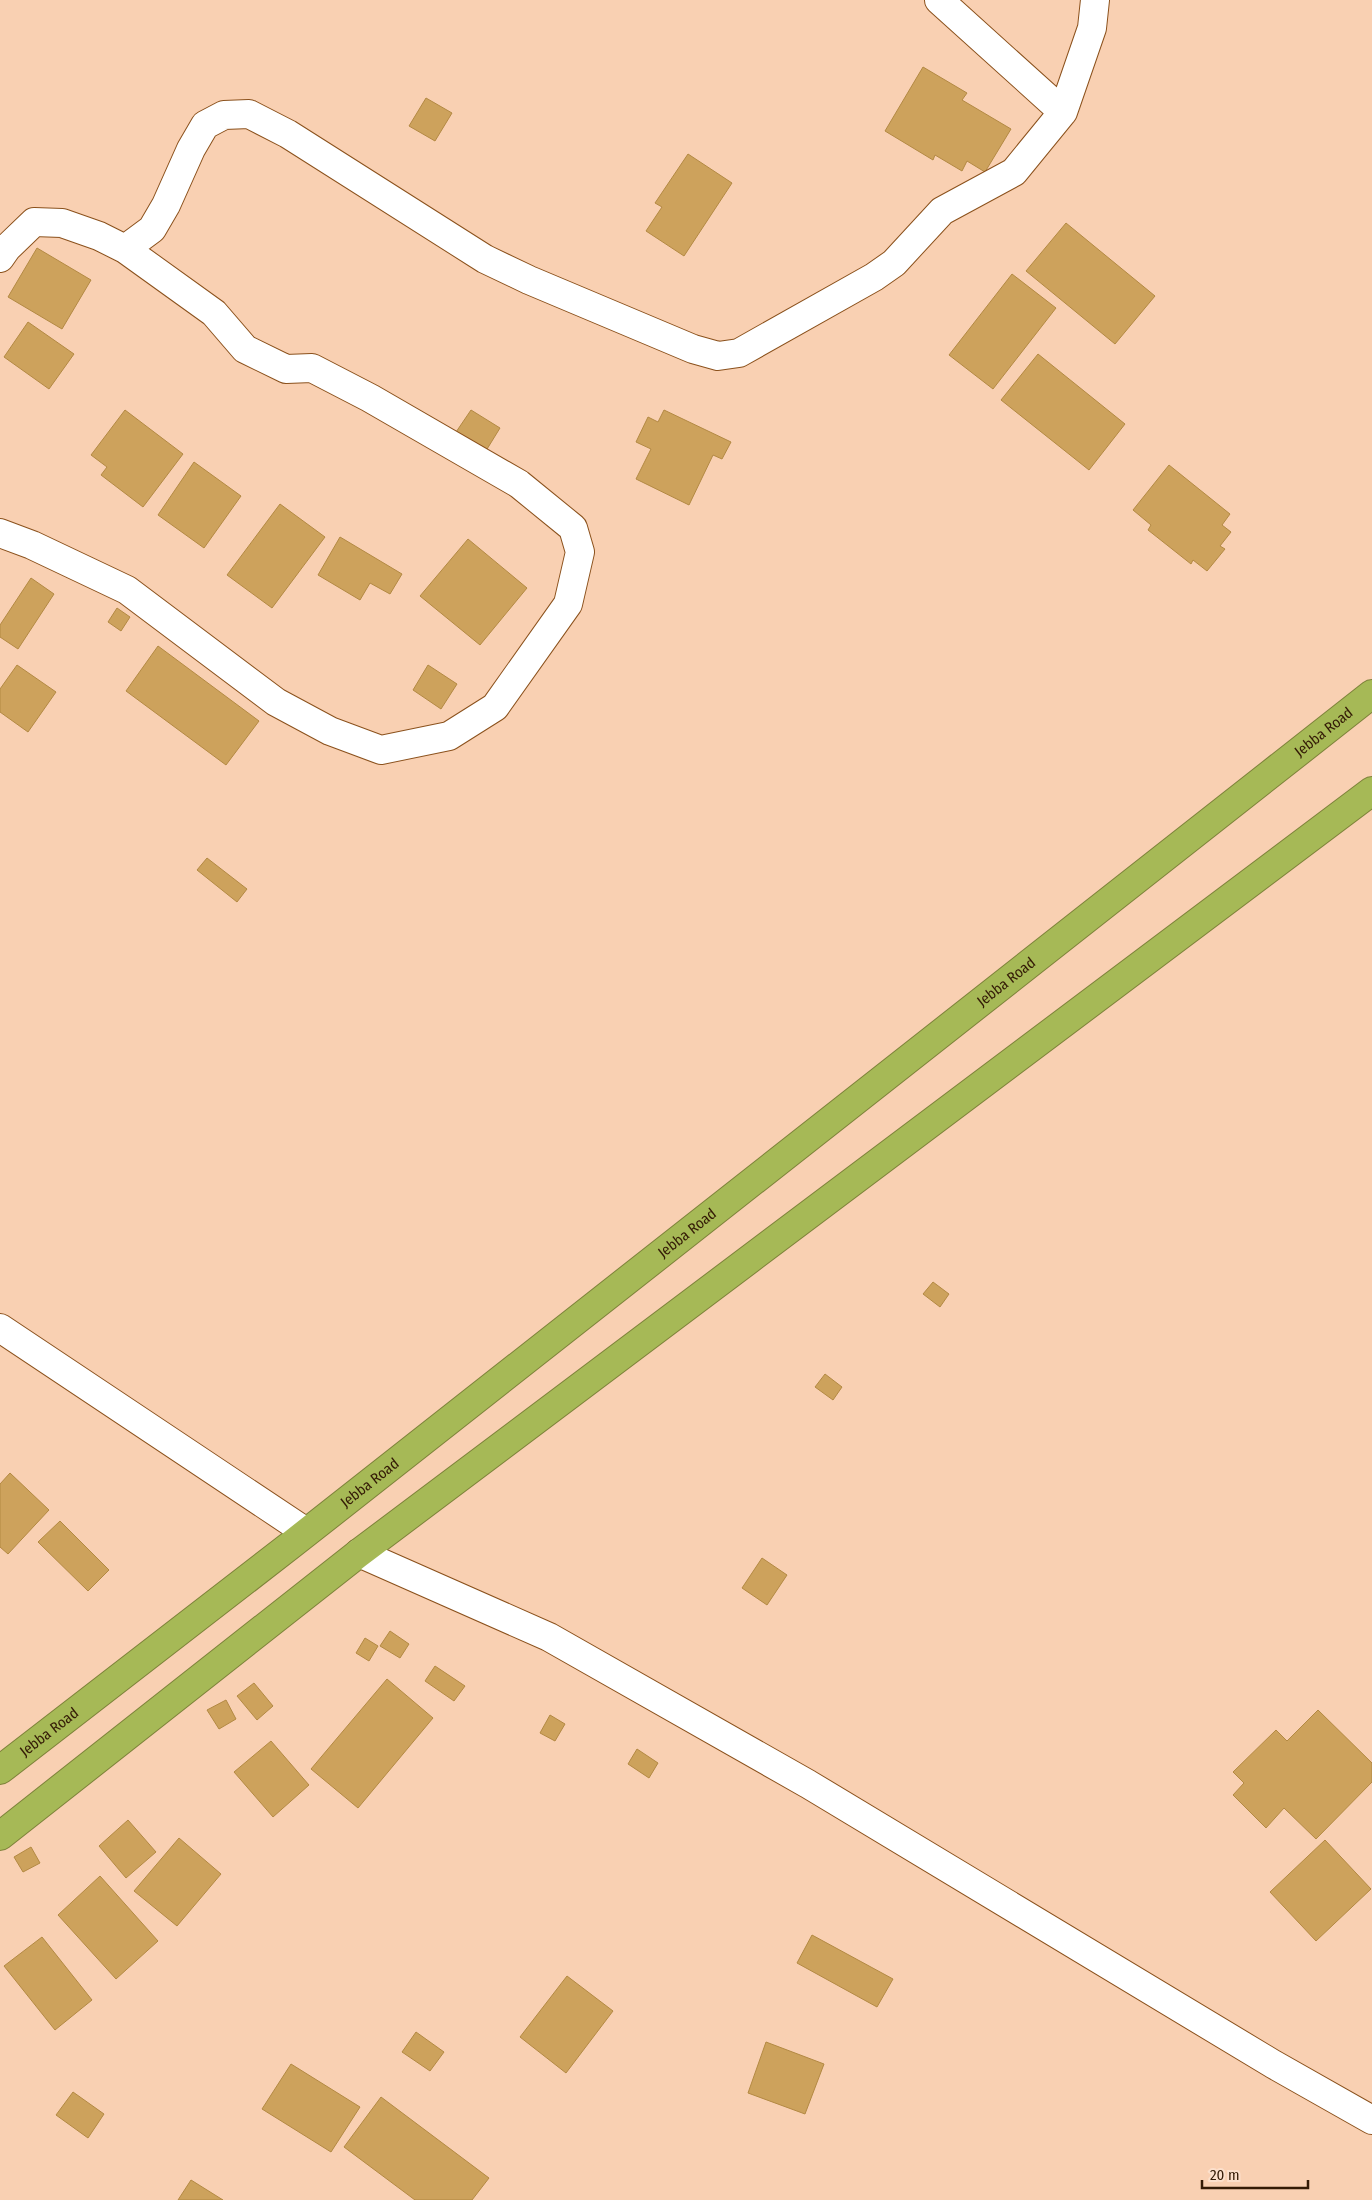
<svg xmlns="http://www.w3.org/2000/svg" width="1372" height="2200" font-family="'Fira Sans Condensed',sans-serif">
  <rect width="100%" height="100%" fill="#f9d0b2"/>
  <path fill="#cda25c" stroke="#b38943" d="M 923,67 L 967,93 L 962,100 L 1011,129 L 985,172 L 967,161 L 962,171 L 935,155 L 933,160 L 885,131 Z
    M 426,98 L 452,113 L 435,141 L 409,126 Z
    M 688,154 L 732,183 L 684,256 L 646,231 L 662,207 L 655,203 Z
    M 1066,223 L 1155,296 L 1115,344 L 1026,271 Z
    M 37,248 L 91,280 L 62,329 L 8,297 Z
    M 1012,274 L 1056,308 L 993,389 L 949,355 Z
    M 28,322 L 74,354 L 49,389 L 4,357 Z
    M 1038,354 L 1125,424 L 1089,470 L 1001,400 Z
    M 125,410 L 183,454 L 143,507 L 101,475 L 107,467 L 91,455 Z
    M 471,410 L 500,428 L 484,454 L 454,435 Z
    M 664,410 L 731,442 L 722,459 L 713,455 L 689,505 L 636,479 L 651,449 L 636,442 L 648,417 L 658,422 Z
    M 194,462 L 241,496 L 204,548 L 158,515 Z
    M 1169,465 L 1230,514 L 1222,525 L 1231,532 L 1220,546 L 1225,549 L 1207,571 L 1193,560 L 1191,564 L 1148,530 L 1151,525 L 1133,510 Z
    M 280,504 L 325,537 L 272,608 L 227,575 Z
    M 340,537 L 402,574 L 390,594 L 370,583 L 360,600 L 318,575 Z
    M 468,539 L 527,588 L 480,645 L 420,596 Z
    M 31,578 L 54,594 L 18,649 L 0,637 L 0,625 Z
    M 117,608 L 130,617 L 121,631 L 108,622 Z
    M 158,646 L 259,721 L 226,765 L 126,691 Z
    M 17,665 L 56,692 L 28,732 L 0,712 L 0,689 Z
    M 428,665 L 457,684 L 441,709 L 413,690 Z
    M 207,858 L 247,889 L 237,902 L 197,870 Z
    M 933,1282 L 949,1294 L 940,1307 L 923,1294 Z
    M 825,1374 L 842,1387 L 833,1400 L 815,1387 Z
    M 10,1473 L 49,1510 L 8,1554 L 0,1547 L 0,1484 Z
    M 60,1521 L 109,1570 L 88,1591 L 38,1542 Z
    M 762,1558 L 787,1575 L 767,1605 L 742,1588 Z
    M 390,1631 L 409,1644 L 400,1658 L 380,1646 Z
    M 365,1638 L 378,1646 L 369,1661 L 356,1653 Z
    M 435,1666 L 465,1686 L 454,1701 L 425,1681 Z
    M 387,1679 L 433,1718 L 358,1808 L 311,1769 Z
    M 254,1683 L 273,1706 L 257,1720 L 237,1696 Z
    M 226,1700 L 236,1719 L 219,1729 L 207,1710 Z
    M 1318,1710 L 1372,1763 L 1372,1782 L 1316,1839 L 1284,1808 L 1266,1828 L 1233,1795 L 1244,1783 L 1233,1772 L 1276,1730 L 1287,1741 Z
    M 550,1715 L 565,1724 L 555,1741 L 540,1733 Z
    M 271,1741 L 309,1785 L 273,1817 L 234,1772 Z
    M 637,1749 L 658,1763 L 649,1778 L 628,1764 Z
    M 128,1820 L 156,1852 L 126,1878 L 99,1846 Z
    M 179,1838 L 221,1874 L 177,1926 L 134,1891 Z
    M 1325,1840 L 1371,1889 L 1316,1941 L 1270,1892 Z
    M 31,1847 L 40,1863 L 23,1872 L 14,1857 Z
    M 100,1876 L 158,1941 L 116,1979 L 58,1915 Z
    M 812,1935 L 893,1979 L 877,2007 L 797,1963 Z
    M 42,1937 L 92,2000 L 55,2030 L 4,1966 Z
    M 567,1976 L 613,2011 L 566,2073 L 520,2037 Z
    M 416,2032 L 444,2052 L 430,2071 L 402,2052 Z
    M 766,2042 L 824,2064 L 805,2114 L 748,2093 Z
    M 291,2064 L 360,2107 L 331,2152 L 262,2109 Z
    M 73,2092 L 104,2114 L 88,2138 L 56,2115 Z
    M 381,2097 L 489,2178 L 472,2200 L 415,2200 L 344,2147 Z
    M 191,2180 L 223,2200 L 178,2200 Z"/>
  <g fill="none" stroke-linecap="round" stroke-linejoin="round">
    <g stroke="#8b511c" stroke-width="30">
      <path id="minor" d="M 939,0 L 1063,112
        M 0,258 L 7,248 L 34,222 L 62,223 L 99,236 L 125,249
        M 0,533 L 32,545 L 127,590 L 276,702 L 330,731 L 381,750 L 449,736 L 495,707 L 568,604 L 580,552 L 573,528 L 519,484 L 370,398 L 312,368 L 286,369 L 245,349 L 214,313 L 125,249 L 152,229 L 166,205 L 191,149 L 205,125 L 224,115 L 249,114 L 288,134 L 485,259 L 529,280 L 693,349 L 718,356 L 739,353 L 874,277 L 894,263 L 942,211 L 1014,172 L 1063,112 L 1092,28 L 1095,0
        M 0,1328 L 306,1532
        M 359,1553 L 549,1637 L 808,1784 L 1273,2064 L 1372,2120"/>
    </g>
    <g stroke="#7e823a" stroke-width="30">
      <g id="highway">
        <path id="s1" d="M 0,1770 L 292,1544 L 1372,694"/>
        <path d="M 0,1836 L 359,1553 L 1372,791"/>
      </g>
    </g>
    <use href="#minor" stroke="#fff" stroke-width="28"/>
    <use href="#highway" stroke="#a6b956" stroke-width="28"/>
  </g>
  <g text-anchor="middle" stroke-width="4" stroke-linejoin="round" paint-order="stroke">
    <g font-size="15" fill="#341b06" stroke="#fce0cc">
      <text dy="5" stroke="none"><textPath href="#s1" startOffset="1682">Jebba Road</textPath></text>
      <text dy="5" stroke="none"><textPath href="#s1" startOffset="1278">Jebba Road</textPath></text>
      <text dy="5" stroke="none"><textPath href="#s1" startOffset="872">Jebba Road</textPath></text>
      <text dy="5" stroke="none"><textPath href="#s1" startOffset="468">Jebba Road</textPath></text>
      <text dy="5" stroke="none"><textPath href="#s1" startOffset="62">Jebba Road</textPath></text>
    </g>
  </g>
  <path d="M1202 2180v8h106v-8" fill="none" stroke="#341b06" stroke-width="2.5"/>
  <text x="1210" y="2180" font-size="15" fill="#341b06" stroke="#fce0cc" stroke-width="4" paint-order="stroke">20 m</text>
</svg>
